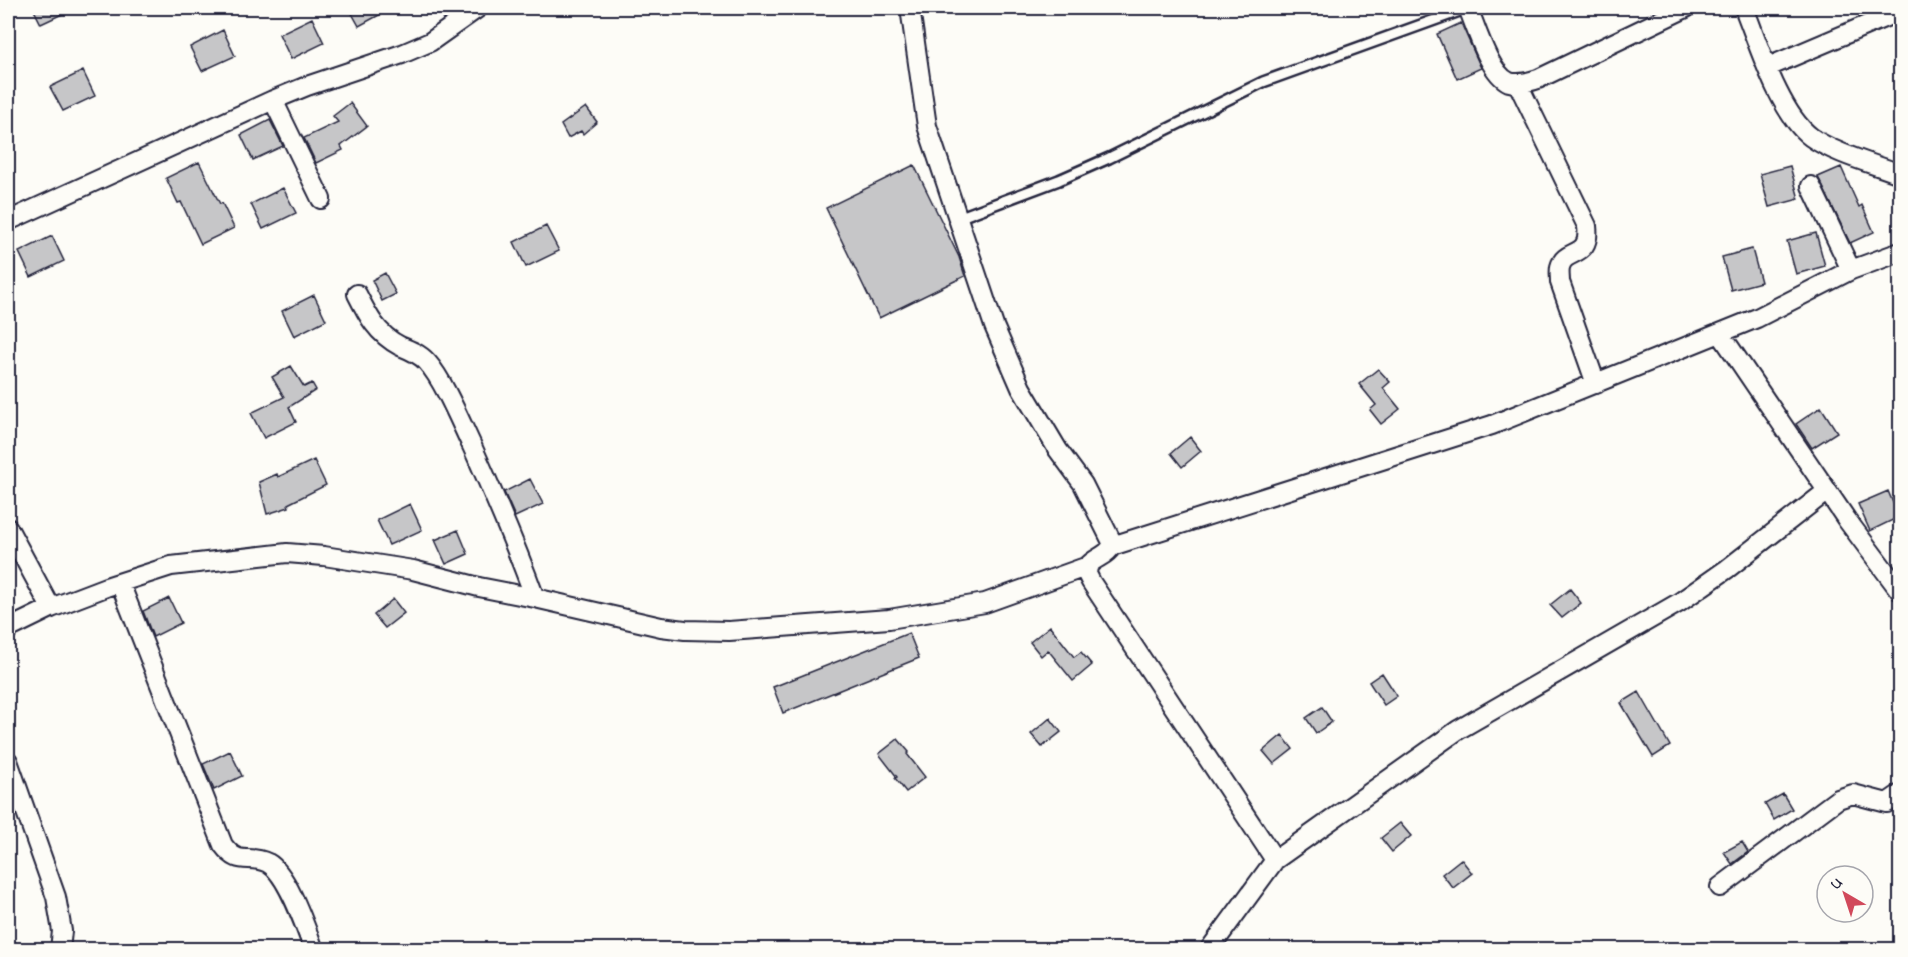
<svg xmlns="http://www.w3.org/2000/svg" width="1908" height="957" font-family="'Indie Flower',sans-serif">
  <rect width="100%" height="100%" fill="#fdfcf7"/>
  <filter id="ink" filterUnits="userSpaceOnUse"><feTurbulence type="fractalNoise" baseFrequency=".0167" numOctaves="2"/><feDisplacementMap in="SourceGraphic" scale="12" xChannelSelector="R" yChannelSelector="G"/><feConvolveMatrix kernelMatrix="1 2 1 2 8 2 1 2 1" color-interpolation-filters="sRGB"/></filter>
  <g filter="url(#ink)">
    <path fill="#c6c6c8" stroke="#22223b" stroke-width="1.5" d="M 33,8 L 75,8 L 41,24 Z
      M 349,8 L 392,8 L 359,26 Z
      M 312,18 L 324,43 L 291,59 L 279,34 Z
      M 1461,23 L 1481,68 L 1457,79 L 1437,34 Z
      M 223,30 L 235,56 L 202,71 L 190,47 Z
      M 83,71 L 95,96 L 63,111 L 50,87 Z
      M 350,103 L 367,126 L 341,146 L 343,150 L 316,163 L 304,138 L 338,122 L 333,116 Z
      M 586,107 L 597,122 L 583,134 L 581,131 L 568,138 L 561,125 Z
      M 270,120 L 283,146 L 253,160 L 241,135 Z
      M 199,162 L 220,204 L 222,203 L 234,228 L 201,244 L 181,202 L 178,203 L 166,178 Z
      M 914,165 L 959,257 L 965,276 L 879,318 L 826,208 Z
      M 1790,166 L 1799,199 L 1769,207 L 1760,174 Z
      M 1841,167 L 1859,207 L 1862,205 L 1874,232 L 1850,243 L 1818,177 Z
      M 283,188 L 296,213 L 263,229 L 251,204 Z
      M 546,226 L 559,251 L 526,267 L 514,242 Z
      M 1816,233 L 1825,266 L 1796,274 L 1787,241 Z
      M 52,236 L 64,261 L 31,277 L 19,252 Z
      M 1752,249 L 1761,282 L 1731,290 L 1722,257 Z
      M 385,273 L 396,294 L 382,301 L 372,280 Z
      M 314,295 L 326,320 L 294,336 L 282,311 Z
      M 291,366 L 304,387 L 312,383 L 316,390 L 289,407 L 296,422 L 264,438 L 251,413 L 284,397 L 272,377 Z
      M 1378,369 L 1390,382 L 1383,388 L 1400,409 L 1381,424 L 1370,410 L 1376,405 L 1359,384 Z
      M 1821,407 L 1837,432 L 1812,448 L 1796,424 Z
      M 1190,437 L 1201,451 L 1182,467 L 1171,453 Z
      M 314,460 L 326,485 L 288,504 L 289,507 L 267,514 L 259,482 L 277,474 L 278,477 Z
      M 530,479 L 543,504 L 515,517 L 504,492 Z
      M 1888,491 L 1899,517 L 1870,531 L 1858,504 Z
      M 410,504 L 422,530 L 389,545 L 377,520 Z
      M 458,530 L 468,554 L 446,564 L 435,540 Z
      M 1570,589 L 1581,603 L 1562,618 L 1550,605 Z
      M 169,598 L 181,623 L 153,637 L 143,611 Z
      M 393,599 L 404,613 L 385,628 L 374,615 Z
      M 1050,626 L 1074,657 L 1081,652 L 1092,665 L 1073,681 L 1048,650 L 1041,656 L 1030,642 Z
      M 909,633 L 919,658 L 783,713 L 773,687 Z
      M 1382,673 L 1397,696 L 1384,705 L 1369,682 Z
      M 1639,692 L 1670,746 L 1653,757 L 1621,703 Z
      M 1322,707 L 1332,722 L 1316,733 L 1306,718 Z
      M 1050,718 L 1061,732 L 1042,747 L 1031,734 Z
      M 1282,735 L 1293,749 L 1274,764 L 1263,751 Z
      M 898,739 L 909,752 L 907,754 L 925,777 L 906,792 L 895,778 L 897,777 L 879,754 Z
      M 230,751 L 242,776 L 214,790 L 203,764 Z
      M 1783,794 L 1792,809 L 1774,820 L 1765,804 Z
      M 1400,823 L 1411,836 L 1392,852 L 1381,838 Z
      M 1742,842 L 1748,852 L 1732,864 L 1724,852 Z
      M 1461,859 L 1472,873 L 1453,888 L 1442,874 Z"/>
    <g fill="none" stroke-linecap="round" stroke-linejoin="round">
      <g stroke="#22223b" stroke-width="14">
        <path id="lane" d="M 958,218 L 1059,180 L 1109,158 L 1263,82 L 1468,8
          M 8,949 L 13,950"/>
      </g>
      <g stroke="#22223b" stroke-width="22">
        <path id="street" d="M 910,8 L 927,126 L 994,326 L 1021,388 L 1058,450 L 1083,484 L 1112,542 L 1112,546 C 1106,557 1095,557 1088,566 L 1087,574 L 1091,582 L 1275,860 L 1209,950
          M 1468,8 C 1476,27 1489,73 1509,82 C 1519,85 1529,82 1538,79 L 1686,8
          M 1744,8 C 1759,45 1779,113 1811,137 C 1833,153 1874,164 1900,174
          M 1768,67 L 1900,11
          M 1518,84 L 1587,226 C 1591,260 1565,247 1560,267 C 1559,272 1560,277 1560,282 L 1596,384
          M 273,100 L 321,199
          M 1811,186 L 1851,270
          M 8,221 L 273,100 L 307,86 L 402,54 L 430,42 L 478,8
          M 357,294 C 368,316 377,334 400,346 C 410,350 420,354 427,362 C 444,381 461,423 472,446 C 495,497 516,546 535,598 L 661,627 L 685,630 L 729,631 L 889,619 L 985,603 L 1088,566
          M 1720,333 L 1847,520 L 1900,591
          M 8,528 L 51,608
          M 1112,546 L 1492,425 L 1757,318 L 1851,270 L 1900,252
          M 120,583 L 223,845 C 240,868 248,853 268,863 C 288,874 306,929 314,950
          M 8,629 L 51,608 L 106,587 L 171,566 L 287,553 L 324,556 L 413,570 L 479,587 L 535,598
          M 8,761 L 56,897 L 62,931 L 60,950
          M 1275,860 L 1458,730 L 1680,602 L 1727,569 L 1827,491
          M 1720,887 L 1838,799 L 1853,794 L 1887,803 L 1900,794"/>
      </g>
      <use href="#lane" stroke="#fdfcf7" stroke-width="9"/>
      <use href="#street" stroke="#fdfcf7" stroke-width="18"/>
    </g>
  </g>
  <rect width="1908" height="957" fill="none" stroke="#fdfcf7" stroke-width="30"/>
  <rect x="15" y="15" width="1878" height="927" fill="none" stroke="#22223b" stroke-width="2" filter="url(#ink)"/>
  <g transform="translate(1845 894) rotate(321)"><circle r="28" fill="#fdfcf7" stroke="#a5a5ac" stroke-width="1.5"/>
  <path d="M0-4.5L10 22L0 15L-10 22Z" fill="#d1495b"/>
  <text y="-9" font-size="16" font-weight="bold" text-anchor="middle" fill="#22223b">U</text>
  </g>
</svg>
